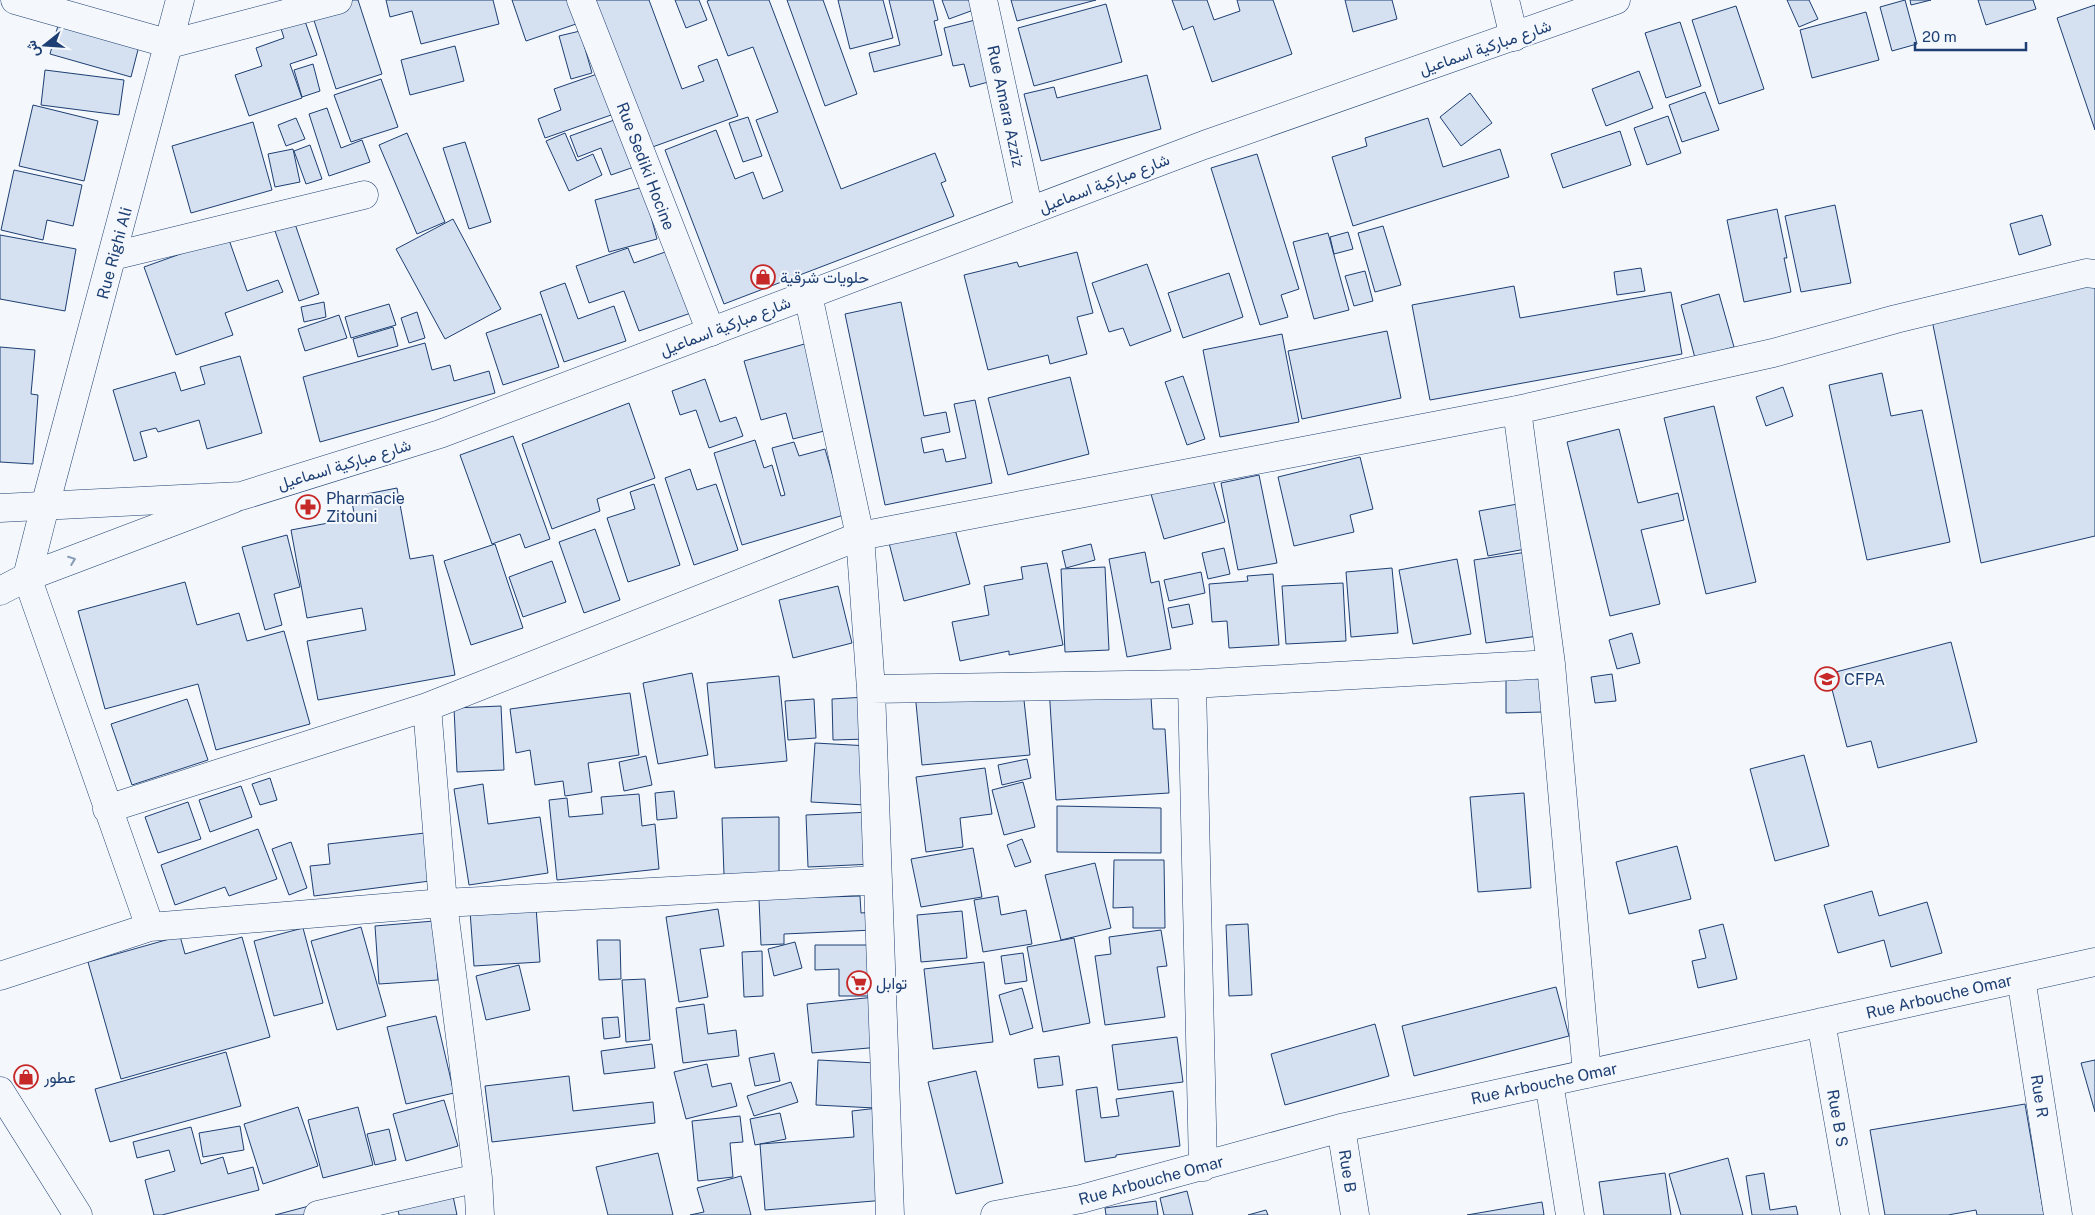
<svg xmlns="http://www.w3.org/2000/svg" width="2095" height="1215" font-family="'Public Sans',Vazirmatn,sans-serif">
  <rect width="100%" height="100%" fill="#f4f7fb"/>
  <path fill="#d5e0f0" stroke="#1d3f73" d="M 346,0 L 358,0 L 382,74 L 336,89 L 311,11 Z
    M 386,0 L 493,0 L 499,24 L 421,44 L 412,11 L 390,17 Z
    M 512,0 L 571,0 L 579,23 L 526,41 Z
    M 592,0 L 649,0 L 682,89 L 704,81 L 698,66 L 717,59 L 738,116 L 647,149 Z
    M 675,0 L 699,0 L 707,20 L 686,28 Z
    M 710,0 L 769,0 L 841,189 L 935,153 L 946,181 L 941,183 L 954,216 L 724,304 L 665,150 L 716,130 L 735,179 L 753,172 L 763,199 L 783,191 L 756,120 L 778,112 L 753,47 L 728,56 L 707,1 Z
    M 787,0 L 823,0 L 857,94 L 825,106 Z
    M 838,0 L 883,0 L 893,38 L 850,49 Z
    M 889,0 L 933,0 L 938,20 L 934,21 L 942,55 L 874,72 L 869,53 L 900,45 Z
    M 942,0 L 977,0 L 979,8 L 949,19 Z
    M 1011,0 L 1096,0 L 1017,21 Z
    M 1172,0 L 1207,0 L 1214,20 L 1240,11 L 1237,0 L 1273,0 L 1292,54 L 1212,82 L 1193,26 L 1183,30 Z
    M 1345,0 L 1392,0 L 1397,19 L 1353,32 Z
    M 1787,0 L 1809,0 L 1818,19 L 1799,27 Z
    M 1905,0 L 1917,44 L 1892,51 L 1880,7 Z
    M 1910,0 L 1931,0 L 1911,5 Z
    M 1978,0 L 2033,0 L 2036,9 L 1986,25 Z
    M 1106,4 L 1122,62 L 1034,86 L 1018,28 Z
    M 2095,5 L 2095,130 L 2057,18 Z
    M 1736,6 L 1764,89 L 1719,104 L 1692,20 Z
    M 301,10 L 317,55 L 290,64 L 302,98 L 249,116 L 235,75 L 262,66 L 256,48 L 284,38 L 278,19 Z
    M 1866,12 L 1879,60 L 1812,78 L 1800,30 Z
    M 61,15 L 141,38 L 131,77 L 50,54 Z
    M 983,18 L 999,79 L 970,87 L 964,64 L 953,66 L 944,28 Z
    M 1680,22 L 1701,86 L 1666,98 L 1645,33 Z
    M 580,31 L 592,73 L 571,79 L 559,36 Z
    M 455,46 L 464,81 L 410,95 L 401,60 Z
    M 313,64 L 320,91 L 302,97 L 294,70 Z
    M 45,70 L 124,80 L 119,115 L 41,105 Z
    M 1639,71 L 1653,108 L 1606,126 L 1592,89 Z
    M 600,73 L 614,114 L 545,138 L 538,119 L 561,110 L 554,89 Z
    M 1147,75 L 1161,129 L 1041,161 L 1024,94 L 1054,87 L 1057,98 Z
    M 381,79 L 398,127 L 351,142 L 334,95 Z
    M 1705,92 L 1719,130 L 1682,142 L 1669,105 Z
    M 1470,93 L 1492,123 L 1461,146 L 1440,117 Z
    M 33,105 L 98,121 L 84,181 L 19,166 Z
    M 327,108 L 341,148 L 362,140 L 370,162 L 329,176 L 309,114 Z
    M 1668,116 L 1681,153 L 1647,165 L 1634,128 Z
    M 748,117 L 762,156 L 743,162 L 729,123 Z
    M 296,118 L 305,139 L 286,146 L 278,125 Z
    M 1428,118 L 1443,167 L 1500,149 L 1509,177 L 1353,226 L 1332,157 L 1367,146 L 1365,138 Z
    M 617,119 L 634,167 L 611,175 L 601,148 L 578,157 L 570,136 Z
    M 253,122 L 272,190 L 191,213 L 172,146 Z
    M 1620,131 L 1631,165 L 1563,188 L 1551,154 Z
    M 407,133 L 445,222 L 417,234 L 379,145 Z
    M 565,133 L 577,161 L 593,154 L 602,175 L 569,191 L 546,141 Z
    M 465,142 L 491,222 L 469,229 L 443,148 Z
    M 310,145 L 322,179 L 306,184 L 294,151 Z
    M 293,149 L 300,182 L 275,187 L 268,154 Z
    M 1257,154 L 1299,289 L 1281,295 L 1288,317 L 1260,325 L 1211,168 Z
    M 14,170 L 82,185 L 73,226 L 47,220 L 43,240 L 1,230 Z
    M 643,187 L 657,239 L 609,252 L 595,200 Z
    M 1835,205 L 1851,283 L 1801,292 L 1785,216 Z
    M 1777,209 L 1787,258 L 1784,258 L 1791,292 L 1744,302 L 1727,220 Z
    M 2042,215 L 2051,245 L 2019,255 L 2010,224 Z
    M 293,218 L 319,294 L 299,301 L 273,225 Z
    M 453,219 L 501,309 L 445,339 L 396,249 Z
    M 1383,226 L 1401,285 L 1375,292 L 1358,233 Z
    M 1348,232 L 1353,249 L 1334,254 L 1330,237 Z
    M 1328,233 L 1349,310 L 1314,319 L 1293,242 Z
    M 0,235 L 76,249 L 65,311 L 0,299 Z
    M 228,237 L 247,291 L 278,280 L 283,292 L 225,313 L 233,335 L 176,355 L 144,267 Z
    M 628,248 L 634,263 L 668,251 L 691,313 L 639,331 L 624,291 L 589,303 L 576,266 Z
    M 1077,252 L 1093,313 L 1077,317 L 1087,354 L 1050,364 L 1048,355 L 988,370 L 964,275 L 1017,262 L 1019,267 Z
    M 1147,264 L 1171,331 L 1130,346 L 1123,328 L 1109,332 L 1092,283 Z
    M 1641,268 L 1645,291 L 1617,295 L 1614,272 Z
    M 1365,271 L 1373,301 L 1354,306 L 1345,276 Z
    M 1229,273 L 1243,317 L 1183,338 L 1168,293 Z
    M 565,283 L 578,319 L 614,306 L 626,341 L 564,362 L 540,292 Z
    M 2095,284 L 2095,536 L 1981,563 L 1932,320 Z
    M 1514,286 L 1520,318 L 1671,292 L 1682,354 L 1430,400 L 1412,305 Z
    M 1719,294 L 1734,347 L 1695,358 L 1681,305 Z
    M 324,302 L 326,317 L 304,322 L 301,307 Z
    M 901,302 L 924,416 L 946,412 L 950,432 L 921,438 L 924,453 L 943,449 L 946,462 L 966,458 L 954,404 L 975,400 L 992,483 L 885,505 L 845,314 Z
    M 389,304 L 396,325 L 351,338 L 345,317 Z
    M 417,312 L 425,338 L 409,343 L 401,318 Z
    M 541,314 L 559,367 L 503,385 L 486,333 Z
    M 339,315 L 347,338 L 305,351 L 298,329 Z
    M 393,327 L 398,346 L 358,357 L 353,339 Z
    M 1387,331 L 1401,398 L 1302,419 L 1288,351 Z
    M 1282,334 L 1299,422 L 1220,437 L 1203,350 Z
    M 425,343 L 432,370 L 450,365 L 454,381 L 489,371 L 495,393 L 320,442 L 303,377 Z
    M 808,343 L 832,429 L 793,439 L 786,413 L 761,420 L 744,361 Z
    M 0,347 L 35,350 L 31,394 L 38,395 L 33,464 L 0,462 Z
    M 240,356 L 262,433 L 207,449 L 199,420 L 158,432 L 156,428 L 140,432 L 147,457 L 134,461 L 113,390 L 175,372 L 181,391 L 205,384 L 200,367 Z
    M 1882,373 L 1891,416 L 1922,410 L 1950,542 L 1867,560 L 1829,385 Z
    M 1183,376 L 1205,439 L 1187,445 L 1165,382 Z
    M 1070,377 L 1089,454 L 1008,475 L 988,398 Z
    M 705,379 L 720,422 L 736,417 L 743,436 L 709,448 L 696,410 L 680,415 L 672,391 Z
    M 1783,387 L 1793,416 L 1766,426 L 1756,397 Z
    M 629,403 L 655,478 L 597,499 L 600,511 L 552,529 L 522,444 Z
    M 1714,406 L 1756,582 L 1706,594 L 1664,418 Z
    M 1619,429 L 1638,503 L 1678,493 L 1684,520 L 1641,530 L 1660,604 L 1610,616 L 1567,442 Z
    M 513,436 L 550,539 L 525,548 L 520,534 L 492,544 L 460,455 Z
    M 755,440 L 764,468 L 772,465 L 781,496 L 785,495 L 772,448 L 794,442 L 799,456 L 825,449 L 844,515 L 742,545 L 714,453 Z
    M 1360,457 L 1373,509 L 1350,515 L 1354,532 L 1294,546 L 1278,477 Z
    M 690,469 L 697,490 L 716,484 L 738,550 L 694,565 L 665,478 Z
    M 1259,475 L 1277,563 L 1238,570 L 1221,483 Z
    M 1212,477 L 1225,522 L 1164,539 L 1151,494 Z
    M 654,484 L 680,565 L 628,582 L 607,518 L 635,509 L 630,492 Z
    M 397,488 L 410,559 L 433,555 L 455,675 L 318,700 L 307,641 L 366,630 L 362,608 L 307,618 L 291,530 L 355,518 L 351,497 Z
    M 1523,503 L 1531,548 L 1488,556 L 1479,511 Z
    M 953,522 L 970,584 L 904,601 L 888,539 Z
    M 595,529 L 620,600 L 584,613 L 559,542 Z
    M 287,535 L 300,587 L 274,594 L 282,625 L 265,630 L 242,547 Z
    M 495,544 L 523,628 L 471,645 L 444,561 Z
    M 1091,544 L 1095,560 L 1066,568 L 1062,551 Z
    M 1224,548 L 1230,574 L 1208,579 L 1202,553 Z
    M 1534,551 L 1546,635 L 1486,643 L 1474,560 Z
    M 1145,552 L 1151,583 L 1159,581 L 1171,649 L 1127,657 L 1109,559 Z
    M 1457,559 L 1471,634 L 1413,644 L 1399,570 Z
    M 552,561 L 566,602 L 523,617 L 509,577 Z
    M 1047,563 L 1063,645 L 1009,655 L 1009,651 L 960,661 L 952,622 L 989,615 L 984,586 L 1023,579 L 1021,567 Z
    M 1105,567 L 1109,650 L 1065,652 L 1061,569 Z
    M 1392,568 L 1398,633 L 1351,637 L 1346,572 Z
    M 1201,572 L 1205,593 L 1169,601 L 1164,580 Z
    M 1273,574 L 1279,645 L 1229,648 L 1227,621 L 1212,622 L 1209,584 L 1248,581 L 1247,576 Z
    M 185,582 L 197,625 L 239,613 L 247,641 L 284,631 L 310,724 L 216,750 L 198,684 L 105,709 L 78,611 Z
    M 1343,583 L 1346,641 L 1286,644 L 1282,586 Z
    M 838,586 L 852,643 L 793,658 L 779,600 Z
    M 1189,604 L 1193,624 L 1172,628 L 1168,608 Z
    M 1632,633 L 1640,663 L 1617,669 L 1609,640 Z
    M 1951,642 L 1977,742 L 1878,768 L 1871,741 L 1847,747 L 1828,674 Z
    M 692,673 L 708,755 L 658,764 L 643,683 Z
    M 1612,674 L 1616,701 L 1595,703 L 1591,677 Z
    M 779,676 L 787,761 L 715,768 L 707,683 Z
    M 1541,678 L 1543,712 L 1506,713 L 1506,679 Z
    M 1150,681 L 1153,729 L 1165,729 L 1169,793 L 1056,800 L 1049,687 Z
    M 1022,682 L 1030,755 L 922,765 L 915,693 Z
    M 630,693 L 639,755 L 588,763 L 592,792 L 565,796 L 563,781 L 535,785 L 530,750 L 516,753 L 510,709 Z
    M 866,697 L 868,739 L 833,740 L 832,699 Z
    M 187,699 L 208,760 L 132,785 L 111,724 Z
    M 814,699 L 816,738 L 788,740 L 785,701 Z
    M 501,706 L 504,770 L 457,772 L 454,708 Z
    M 815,743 L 869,746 L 865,805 L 811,802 Z
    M 1804,755 L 1829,846 L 1775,861 L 1750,769 Z
    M 646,756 L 652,785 L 624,791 L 619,762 Z
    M 1027,759 L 1031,778 L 1002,785 L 998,765 Z
    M 985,768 L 992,814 L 960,818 L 963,847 L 926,852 L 916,777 Z
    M 270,778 L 277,800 L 260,805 L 252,784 Z
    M 1023,782 L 1035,827 L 1004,835 L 992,790 Z
    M 483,784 L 488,824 L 540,817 L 548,873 L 469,885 L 454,789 Z
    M 241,786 L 252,817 L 210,832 L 199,800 Z
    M 674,791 L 677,818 L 657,820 L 655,793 Z
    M 1524,793 L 1531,888 L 1478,892 L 1470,797 Z
    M 639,794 L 642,826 L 655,824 L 659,869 L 557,880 L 549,800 L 567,798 L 569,817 L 603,814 L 601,797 Z
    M 188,802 L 201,839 L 158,853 L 145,817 Z
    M 1057,806 L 1161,808 L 1161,853 L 1057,852 Z
    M 871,812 L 874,864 L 808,867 L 806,815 Z
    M 779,817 L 779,874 L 724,875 L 722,818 Z
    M 258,829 L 277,879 L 229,896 L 225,887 L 175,905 L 161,865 Z
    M 425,833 L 430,881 L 314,896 L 310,866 L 330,864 L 328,844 Z
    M 1022,839 L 1031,862 L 1015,867 L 1007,845 Z
    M 291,842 L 307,888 L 289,895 L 272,849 Z
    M 1677,846 L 1691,899 L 1629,914 L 1616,862 Z
    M 973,848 L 982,897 L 921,907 L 911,859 Z
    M 1114,860 L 1164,860 L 1165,928 L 1133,928 L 1133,907 L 1113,908 Z
    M 1095,863 L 1111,928 L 1061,940 L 1045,875 Z
    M 1872,891 L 1879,916 L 1927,902 L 1942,953 L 1891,967 L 1884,940 L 1838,953 L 1824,905 Z
    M 860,896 L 861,913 L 873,912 L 874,930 L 784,934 L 784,944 L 761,945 L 759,899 Z
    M 998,896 L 1001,915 L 1026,910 L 1032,944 L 983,952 L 974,900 Z
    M 536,907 L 540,962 L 474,966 L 470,911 Z
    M 718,909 L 724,946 L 700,949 L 708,997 L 679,1002 L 666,917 Z
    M 962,911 L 967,958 L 921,962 L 917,915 Z
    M 434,921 L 438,980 L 379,984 L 375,926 Z
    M 1248,924 L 1252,995 L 1229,996 L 1226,925 Z
    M 1723,924 L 1737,979 L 1698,988 L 1692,961 L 1706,958 L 1699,930 Z
    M 361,927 L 386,1016 L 337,1030 L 311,941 Z
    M 303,928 L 323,1003 L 274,1016 L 254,941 Z
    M 1161,930 L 1167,966 L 1157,967 L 1165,1017 L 1105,1025 L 1095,956 L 1111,954 L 1109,937 Z
    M 180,936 L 185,954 L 242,937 L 270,1037 L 121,1079 L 88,962 Z
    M 1074,938 L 1090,1023 L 1043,1032 L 1027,947 Z
    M 597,940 L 620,940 L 621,979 L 599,980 Z
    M 795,942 L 802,968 L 774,976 L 768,949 Z
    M 815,945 L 878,945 L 879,996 L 839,996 L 839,969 L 815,970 Z
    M 762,951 L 763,996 L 744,997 L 742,952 Z
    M 1023,953 L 1027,981 L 1005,984 L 1001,956 Z
    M 984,962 L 993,1042 L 933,1049 L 924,969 Z
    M 519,965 L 530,1010 L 486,1020 L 476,976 Z
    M 645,979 L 650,1040 L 626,1042 L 622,980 Z
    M 1556,987 L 1569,1036 L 1414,1076 L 1402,1026 Z
    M 1022,988 L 1033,1028 L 1010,1035 L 999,995 Z
    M 875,997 L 880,1047 L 812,1053 L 807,1004 Z
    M 704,1004 L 708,1034 L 736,1030 L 739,1056 L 683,1063 L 676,1008 Z
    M 436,1016 L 454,1093 L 406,1104 L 387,1027 Z
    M 618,1017 L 620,1037 L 604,1039 L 602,1018 Z
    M 1375,1024 L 1389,1076 L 1285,1105 L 1271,1054 Z
    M 1177,1037 L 1183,1082 L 1118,1090 L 1112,1045 Z
    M 652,1044 L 655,1068 L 604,1074 L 601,1051 Z
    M 226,1052 L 241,1106 L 110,1142 L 95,1089 Z
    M 774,1053 L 780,1081 L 755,1086 L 749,1058 Z
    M 1059,1056 L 1063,1085 L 1038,1088 L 1034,1059 Z
    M 818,1060 L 876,1063 L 875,1108 L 816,1105 Z
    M 2095,1060 L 2095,1112 L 2081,1063 Z
    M 707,1064 L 712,1087 L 731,1083 L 737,1106 L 686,1119 L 674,1072 Z
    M 976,1071 L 1003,1183 L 956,1194 L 928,1082 Z
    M 569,1076 L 573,1111 L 653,1102 L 655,1123 L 492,1142 L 485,1086 Z
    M 791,1082 L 798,1102 L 754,1116 L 747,1096 Z
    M 1097,1087 L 1101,1118 L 1119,1116 L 1116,1099 L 1173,1091 L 1180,1146 L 1116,1155 L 1116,1157 L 1085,1162 L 1076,1090 Z
    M 444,1100 L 458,1146 L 406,1161 L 393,1114 Z
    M 2025,1104 L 2044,1215 L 1977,1215 L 1976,1210 L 1948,1215 L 1885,1215 L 1870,1130 Z
    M 298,1107 L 318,1166 L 263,1184 L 244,1124 Z
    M 358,1107 L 373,1165 L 323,1178 L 308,1120 Z
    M 878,1108 L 886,1200 L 765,1210 L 760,1144 L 854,1137 L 852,1111 Z
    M 780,1113 L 786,1139 L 755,1145 L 750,1119 Z
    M 740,1116 L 743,1142 L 730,1143 L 733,1177 L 698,1181 L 692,1121 Z
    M 240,1126 L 244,1150 L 203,1157 L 199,1133 Z
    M 191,1127 L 201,1164 L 223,1157 L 228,1174 L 253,1167 L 259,1190 L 162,1215 L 154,1215 L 145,1180 L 175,1171 L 169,1150 L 137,1158 L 133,1142 Z
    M 389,1129 L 396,1160 L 375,1165 L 367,1134 Z
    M 658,1153 L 673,1215 L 608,1215 L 596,1167 Z
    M 1728,1158 L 1743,1215 L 1681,1215 L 1669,1174 Z
    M 1665,1173 L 1671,1215 L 1604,1215 L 1599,1182 Z
    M 1764,1173 L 1770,1210 L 1796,1206 L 1798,1215 L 1752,1215 L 1746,1176 Z
    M 741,1176 L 751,1215 L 690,1215 L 704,1212 L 697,1188 Z
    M 450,1182 L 457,1215 L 399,1215 L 395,1193 Z
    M 1187,1191 L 1193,1215 L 1164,1215 L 1160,1198 Z
    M 1156,1201 L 1158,1215 L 1106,1215 L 1105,1208 Z
    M 1542,1202 L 1544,1215 L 1467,1215 Z
    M 309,1206 L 312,1215 L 275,1215 Z
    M 1266,1210 L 1268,1215 L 1248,1215 Z"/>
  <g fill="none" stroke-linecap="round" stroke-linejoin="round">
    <g stroke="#1d3f73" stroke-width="29">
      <path id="street" d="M 15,0 L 170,44 L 338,0
        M 581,0 L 711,332
        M 983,0 L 1029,211
        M 1505,0 L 1514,37
        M 113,256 L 364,195
        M 808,295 L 860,536 L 871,689 L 890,1215
        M 1517,410 L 1551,664 L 1587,1074
        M 45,506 L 180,0
        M 871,689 L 1192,684
        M 427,707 L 443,903 L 478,1178 L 480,1215
        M 107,809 L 427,707 L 860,536 L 1517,410 L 1773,353 L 1896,319 L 2086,273 L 2095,274
        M 150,927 L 443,903 L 878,880
        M 0,976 L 150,927 L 27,577
        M 2021,978 L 2058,1215
        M 1821,1022 L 1855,1215
        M 1549,1082 L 1570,1215
        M 1341,1128 L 1355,1215
        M 1203,1167 L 1192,684 L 1551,664
        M 318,1215 L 478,1178
        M 995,1215 L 1081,1199 L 1341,1128 L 2095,962"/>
    </g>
    <g stroke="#1d3f73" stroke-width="29">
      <path id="secondary" d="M 27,577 L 233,499
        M 0,591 L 27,577 L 45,506
        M 0,1091 L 78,1215"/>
    </g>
    <g stroke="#1d3f73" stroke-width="29">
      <path id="primary" d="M 0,508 L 241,496 L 440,434 L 1204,145 L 1616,0"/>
    </g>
    <use href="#street" stroke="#f4f7fb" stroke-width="28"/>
    <use href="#secondary" stroke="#f4f7fb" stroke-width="28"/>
    <use href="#primary" stroke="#f4f7fb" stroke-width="28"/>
  </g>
  <defs><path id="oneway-chevron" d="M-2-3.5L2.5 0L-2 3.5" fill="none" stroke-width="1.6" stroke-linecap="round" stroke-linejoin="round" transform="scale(1.25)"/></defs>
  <use stroke="#889bb7" href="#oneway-chevron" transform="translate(72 560) rotate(-21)"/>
  <defs>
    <g id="shop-ring" transform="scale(1.25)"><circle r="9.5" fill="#f4f7fb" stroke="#c62828" stroke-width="1.5"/><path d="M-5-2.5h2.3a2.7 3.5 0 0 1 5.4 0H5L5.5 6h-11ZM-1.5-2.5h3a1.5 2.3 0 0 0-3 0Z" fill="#c62828"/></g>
    <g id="pharmacy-ring" transform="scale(1.25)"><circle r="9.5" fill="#f4f7fb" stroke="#c62828" stroke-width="1.5"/><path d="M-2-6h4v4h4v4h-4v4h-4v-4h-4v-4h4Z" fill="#c62828"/></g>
    <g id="university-ring" transform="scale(1.25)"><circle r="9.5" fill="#f4f7fb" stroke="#c62828" stroke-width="1.5"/><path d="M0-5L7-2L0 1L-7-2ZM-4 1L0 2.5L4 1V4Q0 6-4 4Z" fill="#c62828"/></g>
    <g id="supermarket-ring" transform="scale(1.25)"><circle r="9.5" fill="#f4f7fb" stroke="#c62828" stroke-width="1.5"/><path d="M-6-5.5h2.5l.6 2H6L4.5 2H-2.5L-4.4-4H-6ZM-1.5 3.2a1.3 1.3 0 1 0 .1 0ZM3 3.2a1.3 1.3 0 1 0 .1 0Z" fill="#c62828"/></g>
  </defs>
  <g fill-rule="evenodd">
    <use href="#shop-ring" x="763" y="277"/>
    <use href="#pharmacy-ring" x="308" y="507"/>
    <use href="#university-ring" x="1827" y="679"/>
    <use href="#supermarket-ring" x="859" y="983"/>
    <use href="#shop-ring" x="26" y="1077"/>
  </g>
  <g text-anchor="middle" stroke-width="4" stroke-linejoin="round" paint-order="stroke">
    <g font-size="16" fill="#1d3f73" stroke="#f4f7fb">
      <text transform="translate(1485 47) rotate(-19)" y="6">شارع مباركية اسماعيل</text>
      <text transform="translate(1006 106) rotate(78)" y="6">Rue Amara Azziz</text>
      <text transform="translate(646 166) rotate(69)" y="6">Rue Sediki Hocine</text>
      <text transform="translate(1104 183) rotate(-21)" y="6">شارع مباركية اسماعيل</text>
      <text transform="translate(114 253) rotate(-75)" y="6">Rue Righi Ali</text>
      <text transform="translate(725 326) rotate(-21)" y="6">شارع مباركية اسماعيل</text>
      <text transform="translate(344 464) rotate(-17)" y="6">شارع مباركية اسماعيل</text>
      <text transform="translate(1939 996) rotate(-13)" y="6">Rue Arbouche Omar</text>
      <text transform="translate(1544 1083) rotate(-12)" y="6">Rue Arbouche Omar</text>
      <text transform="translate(2040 1096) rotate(81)" y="6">Rue R</text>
      <text transform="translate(1838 1118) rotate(80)" y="6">Rue B S</text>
      <text transform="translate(1348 1171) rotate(81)" y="6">Rue B</text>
      <text transform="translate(1151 1180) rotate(-15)" y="6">Rue Arbouche Omar</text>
    </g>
    <g font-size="16" fill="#1d3f73" stroke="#f4f7fb" text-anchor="start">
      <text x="780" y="283">حلويات شرقية</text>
      <text x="326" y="504">Pharmacie<tspan x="326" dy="18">Zitouni</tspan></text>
      <text x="1844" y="685">CFPA</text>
      <text x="876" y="989">توابل</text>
      <text x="44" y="1083">عطور</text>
    </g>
  </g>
  <g transform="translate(45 45) rotate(253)" stroke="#f4f7fb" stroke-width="4" paint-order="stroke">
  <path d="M0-4L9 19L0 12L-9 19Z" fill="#1d3f73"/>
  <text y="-8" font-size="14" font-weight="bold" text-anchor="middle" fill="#1d3f73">ش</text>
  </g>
  <path d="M1915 42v8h111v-8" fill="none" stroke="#1d3f73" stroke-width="2.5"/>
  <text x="1922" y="42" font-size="15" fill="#1d3f73" stroke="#f4f7fb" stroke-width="4" paint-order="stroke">20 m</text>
</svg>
